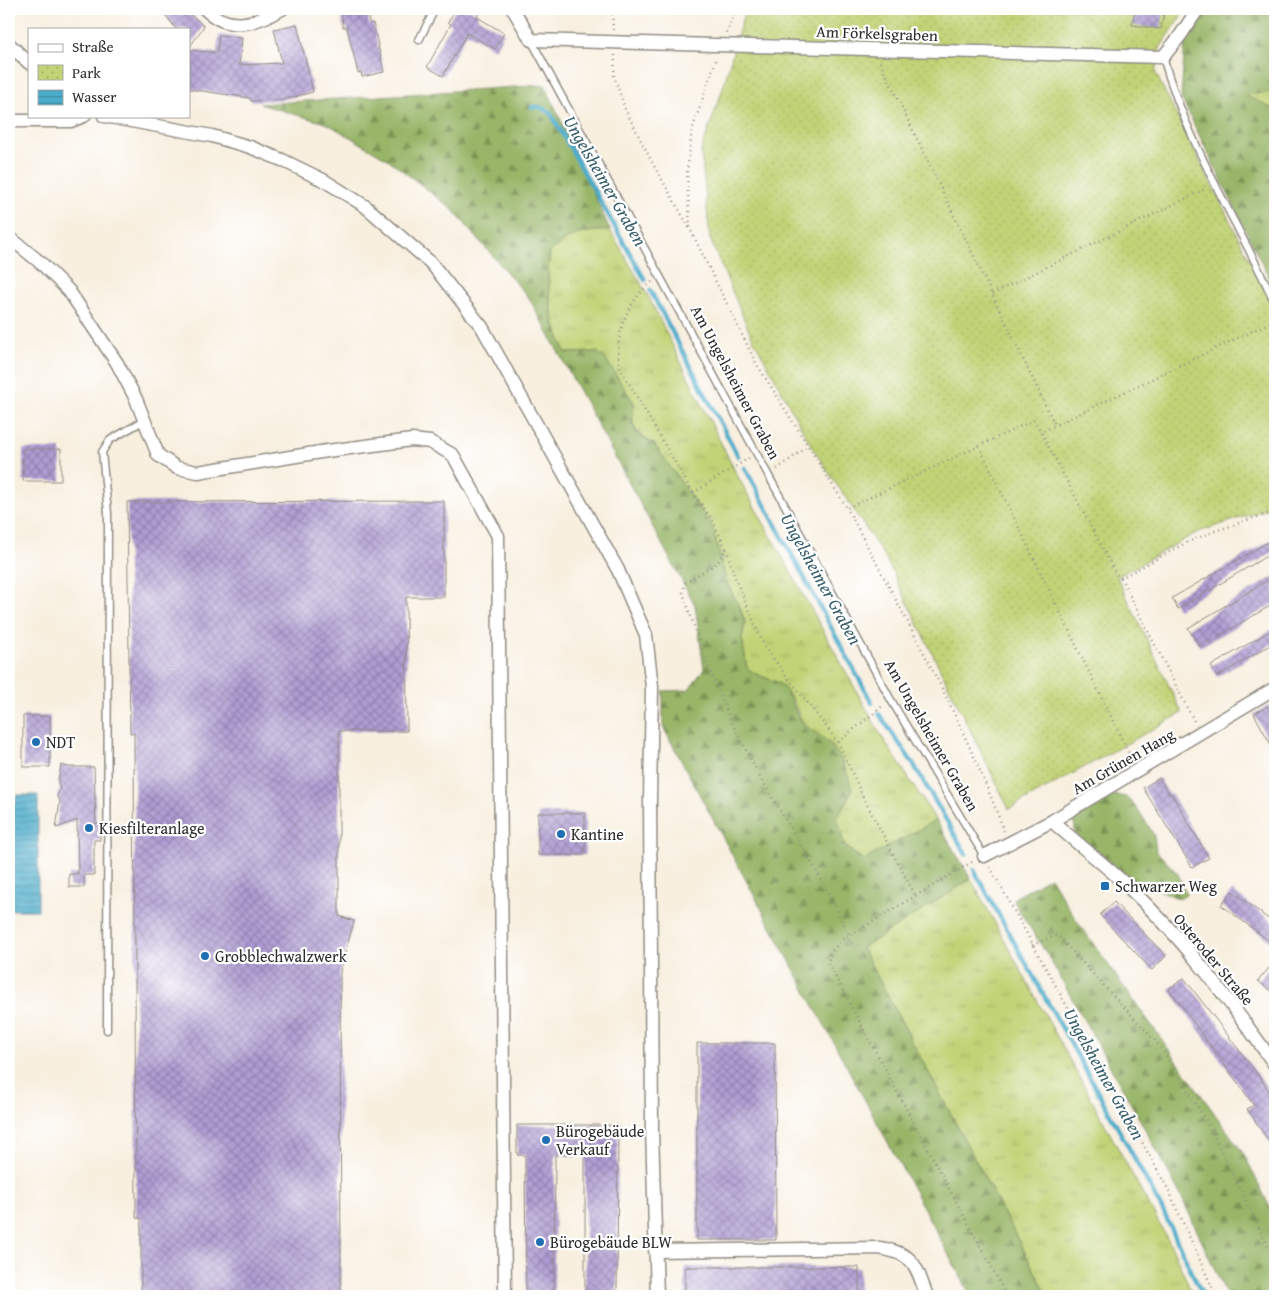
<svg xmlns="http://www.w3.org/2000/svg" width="1284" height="1305" font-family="'Gentium Book Plus',serif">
  <defs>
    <pattern id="grass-tufts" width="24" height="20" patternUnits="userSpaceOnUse" patternTransform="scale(1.25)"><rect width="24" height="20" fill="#c1d376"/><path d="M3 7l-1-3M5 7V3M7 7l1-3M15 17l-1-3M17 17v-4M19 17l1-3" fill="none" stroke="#a6b566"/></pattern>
    <pattern id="forest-firs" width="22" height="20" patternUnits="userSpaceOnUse" patternTransform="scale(1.25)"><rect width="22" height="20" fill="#98b567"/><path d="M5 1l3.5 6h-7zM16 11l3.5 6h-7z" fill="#7c9355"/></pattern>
    <pattern id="park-dots" width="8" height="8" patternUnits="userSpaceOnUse" patternTransform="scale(1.25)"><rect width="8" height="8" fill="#c1d376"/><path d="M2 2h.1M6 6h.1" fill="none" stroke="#a6b566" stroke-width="1.8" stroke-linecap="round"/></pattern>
    <pattern id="water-rules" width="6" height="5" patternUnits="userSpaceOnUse" patternTransform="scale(1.25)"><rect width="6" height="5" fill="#4caccb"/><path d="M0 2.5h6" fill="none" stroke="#3f8ca5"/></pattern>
    <pattern id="building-cross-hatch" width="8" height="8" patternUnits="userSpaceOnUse" patternTransform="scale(1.25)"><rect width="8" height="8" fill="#af9cd3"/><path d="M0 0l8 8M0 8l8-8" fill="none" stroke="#8f7fab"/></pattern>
  </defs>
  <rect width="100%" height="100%" fill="#fff"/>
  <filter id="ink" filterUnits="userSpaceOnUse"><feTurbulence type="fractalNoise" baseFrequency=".02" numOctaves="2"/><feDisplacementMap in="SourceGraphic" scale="10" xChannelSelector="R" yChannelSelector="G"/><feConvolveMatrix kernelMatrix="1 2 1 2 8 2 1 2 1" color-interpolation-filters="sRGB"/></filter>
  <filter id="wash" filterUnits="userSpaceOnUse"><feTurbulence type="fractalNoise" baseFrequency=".0096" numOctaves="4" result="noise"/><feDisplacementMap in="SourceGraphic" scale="20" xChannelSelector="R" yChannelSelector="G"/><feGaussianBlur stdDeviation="1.12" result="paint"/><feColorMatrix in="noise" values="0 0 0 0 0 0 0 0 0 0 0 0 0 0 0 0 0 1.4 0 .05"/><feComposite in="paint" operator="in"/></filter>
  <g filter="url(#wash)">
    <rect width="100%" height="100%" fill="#f8efdf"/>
    <path fill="url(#grass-tufts)" stroke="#767f50" d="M 610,230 L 647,294 L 736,473 L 882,737 L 936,820 L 864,861 C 850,851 832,837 837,818 C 839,812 845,805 848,800 L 828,742 L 817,736 L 801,720 L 792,699 L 779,683 L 759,677 L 747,669 L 742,639 L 745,623 L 741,610 L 727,583 L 722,566 L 654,444 C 632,431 631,428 634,403 L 597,352 L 566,353 C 552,328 545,281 550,252 C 571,232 583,232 610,230 Z
      M 971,879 L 1173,1249 L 1193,1296 L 1048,1296 L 862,948 Z"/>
    <path fill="url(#forest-firs)" stroke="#627049" d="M 1205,9 L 1275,9 L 1275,290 L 1181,98 L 1185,41 Z
      M 545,85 L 610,230 C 583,232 571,232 550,252 C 545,279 552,331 566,353 L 597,352 L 605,358 L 634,403 L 632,423 L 638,435 L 654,444 L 712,526 L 727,583 L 741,610 L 745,623 L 742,639 L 747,668 C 759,677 767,677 778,683 C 792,691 792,710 802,722 C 810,731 822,736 829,743 C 842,756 848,773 852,791 L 837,818 L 845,847 L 864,860 L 936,820 L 971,879 L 862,948 L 1048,1296 L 971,1296 L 663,727 L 663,691 L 688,690 L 704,669 L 695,605 L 529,298 L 452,209 L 389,160 L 328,124 L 260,104 Z
      M 1107,794 L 1126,797 L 1137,808 L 1154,835 L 1156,851 L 1178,874 L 1186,894 L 1180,899 L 1123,875 L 1075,835 L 1074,818 L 1084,806 Z
      M 1050,877 L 1077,921 L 1245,1156 L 1275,1218 L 1275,1296 L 1227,1296 L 1181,1196 L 1154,1145 L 1047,954 L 1020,912 L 1013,899 Z"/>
    <path fill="url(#park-dots)" stroke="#767f50" d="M 745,9 L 1186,9 L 1160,48 L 1155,72 L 1275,310 L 1275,506 L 1196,533 L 1117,577 L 1182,713 L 1009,809 L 886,559 L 812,447 L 750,333 L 710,239 L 701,151 L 723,88 Z
      M 1275,92 L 1275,110 L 1245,95 Z"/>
    <path fill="url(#water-rules)" stroke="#3c6c7b" d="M 16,795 L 38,795 L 38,910 L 9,910 L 9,805 L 16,804 Z"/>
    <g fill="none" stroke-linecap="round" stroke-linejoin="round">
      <path stroke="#4caccb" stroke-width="4.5" d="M 532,107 L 540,107 L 550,112 L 645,280
        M 650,290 L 738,456
        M 745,468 L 872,703
        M 879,714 L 914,765 L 966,854
        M 974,870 L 1129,1148 L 1164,1213 L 1203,1296"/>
    </g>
    <g id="blocks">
      <path fill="url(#building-cross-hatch)" d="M 161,9 L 188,9 L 192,16 L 204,26 L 189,48 L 189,29 L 176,29 Z
        M 341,9 L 368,9 L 369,24 L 373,23 L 384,72 L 362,77 L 361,72 L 358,73 L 347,27 L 343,27 Z
        M 456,9 L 469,9 L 478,14 L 477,17 L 504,33 L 495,49 L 467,33 L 443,76 L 427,67 L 451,24 L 448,22 Z
        M 1135,9 L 1164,11 L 1161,29 L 1132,25 Z
        M 297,24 L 313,92 L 282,100 L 251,101 L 250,98 L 189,89 L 190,50 L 217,53 L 219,35 L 242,38 L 239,65 L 282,63 L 274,29 Z
        M 23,449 L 61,449 L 61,481 L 23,481 Z
        M 444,501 L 444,597 L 406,597 L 407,731 L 339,731 L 339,916 L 354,921 L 340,972 L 341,1296 L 141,1296 L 141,1218 L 136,1218 L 134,733 L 130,733 L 127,502 Z
        M 1275,538 L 1275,551 L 1178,609 L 1172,598 Z
        M 1275,576 L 1275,603 L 1200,647 L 1188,628 Z
        M 1275,628 L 1275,642 L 1217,677 L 1211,666 Z
        M 1268,706 L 1271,712 L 1275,710 L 1275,752 L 1254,714 Z
        M 23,716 L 50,716 L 50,767 L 23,767 Z
        M 61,765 L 68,767 L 94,767 L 96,824 L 100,823 L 100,840 L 94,840 L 94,875 L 84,875 L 84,887 L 69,887 L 69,874 L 78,874 L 77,820 L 56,828 L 60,801 L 57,796 L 60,789 L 58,783 Z
        M 1159,778 L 1169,794 L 1171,793 L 1209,858 L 1192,867 L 1143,788 Z
        M 538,813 L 585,813 L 585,855 L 538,855 Z
        M 1232,891 L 1275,924 L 1275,945 L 1221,905 Z
        M 1114,902 L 1166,956 L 1152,970 L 1100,915 Z
        M 1269,968 L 1275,973 L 1275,994 L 1258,981 Z
        M 1184,978 L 1262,1080 L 1275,1101 L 1275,1150 L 1247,1109 L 1254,1105 L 1169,989 Z
        M 697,1043 L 775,1043 L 776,1240 L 697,1240 Z
        M 517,1125 L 618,1125 L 617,1296 L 585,1296 L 585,1154 L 555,1155 L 554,1296 L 526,1296 L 525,1155 L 517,1155 Z
        M 685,1267 L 859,1267 L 859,1296 L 685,1296 Z"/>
    </g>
  </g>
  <g filter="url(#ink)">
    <use href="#blocks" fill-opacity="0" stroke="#928d85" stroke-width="1"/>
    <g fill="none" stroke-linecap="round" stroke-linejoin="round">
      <g stroke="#928d85" stroke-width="9">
        <path id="lane" d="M 419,40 L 435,9
          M 531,40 L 891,700 L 984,856
          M 1163,57 C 1187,143 1238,223 1275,303
          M 107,1030 L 108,513 L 102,452 L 110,440 L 143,421"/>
      </g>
      <g stroke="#928d85" stroke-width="15">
        <path id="street" d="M 205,9 C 230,33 256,23 282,9
          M 513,9 L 531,40 L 1163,57 L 1180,36 L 1198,9
          M 9,44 L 29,63
          M 104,116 L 212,136 L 250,147 L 282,160 L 325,181 L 365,206 L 431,263 L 482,327 L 618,570 L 646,635 L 652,687 L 650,800 L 652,1129 L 657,1296
          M 9,121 L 71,121 L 84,116
          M 9,237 L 41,263 L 69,291 L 117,363 L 136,399 L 158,455 L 177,468 L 198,472 L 327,451 L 412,440 L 430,442 L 453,455 L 498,536 L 505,1296
          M 1052,821 C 1075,842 1101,861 1124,883 C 1183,937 1229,1000 1275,1065
          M 984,856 L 1052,821 L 1275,688
          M 655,1251 L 879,1248 C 916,1254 915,1265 927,1296"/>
      </g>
      <path stroke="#928d85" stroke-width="2.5" stroke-dasharray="1 4" stroke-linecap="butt" d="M 612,9 L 613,30
        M 726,33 L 737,9
        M 615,55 L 614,76 L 625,109 L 653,164 L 690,229 L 756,363 L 847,508
        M 880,62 L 1055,425
        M 690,227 L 687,173 L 692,130 L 717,57
        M 652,282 C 627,301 613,337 620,368 L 693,493 L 713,521 L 726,549 L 718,562 L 685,583 L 683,593 L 708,666 L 731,721 L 761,779 L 820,877 L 849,935
        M 992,294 L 1205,189
        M 979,446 L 1132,760
        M 777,469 L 807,447
        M 693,493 L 749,458
        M 726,549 L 736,580 L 765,648 L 838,742 L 864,799 L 915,895
        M 1121,578 L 1117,576 L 1041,432 L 1275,320
        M 1194,721 L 1121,578 L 1186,543 L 1215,531 L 1275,511
        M 838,742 L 884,705
        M 1004,831 C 963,719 903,614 847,508 L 1034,420 L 1041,432
        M 972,862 L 842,940 L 830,953 L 828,963 L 1007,1296
        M 990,867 L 1168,1189 L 1216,1296
        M 1032,945 L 1057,935 L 1159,1045 L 1207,1122 L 1275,1261"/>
      <use href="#lane" stroke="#fff" stroke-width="6"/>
      <use href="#street" stroke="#fff" stroke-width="12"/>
    </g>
  </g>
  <g fill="#1f6fb2" stroke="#fff" stroke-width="2">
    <circle cx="36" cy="742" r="5"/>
    <circle cx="89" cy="828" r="5"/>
    <circle cx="561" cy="834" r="5"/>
    <rect x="1100" y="881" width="10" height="10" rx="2.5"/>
    <circle cx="205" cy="956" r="5"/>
    <circle cx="546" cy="1140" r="5"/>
    <circle cx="540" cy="1242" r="5"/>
  </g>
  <g text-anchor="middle" stroke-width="4.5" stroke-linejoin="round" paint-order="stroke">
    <g font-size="16" fill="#2b2b2b" stroke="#fff">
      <text transform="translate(877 33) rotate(2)" y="6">Am Förkelsgraben</text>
      <text transform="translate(736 382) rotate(62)" y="6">Am Ungelsheimer Graben</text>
      <text transform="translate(932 735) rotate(60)" y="6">Am Ungelsheimer Graben</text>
      <text transform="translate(1123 761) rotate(-30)" y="6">Am Grünen Hang</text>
      <text transform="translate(1214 959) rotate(50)" y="6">Osteroder Straße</text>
    </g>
    <g font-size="16" fill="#2b2b2b" stroke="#fff" text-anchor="start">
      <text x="46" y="748">NDT</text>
      <text x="99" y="834">Kiesfilteranlage</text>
      <text x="571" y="840">Kantine</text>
      <text x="1115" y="892">Schwarzer Weg</text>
      <text x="215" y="962">Grobblechwalzwerk</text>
      <text x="556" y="1137">Bürogebäude<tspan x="556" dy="18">Verkauf</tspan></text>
      <text x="550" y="1248">Bürogebäude BLW</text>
    </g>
    <g font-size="18" font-style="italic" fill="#385f6b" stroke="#fff">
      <text transform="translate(605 181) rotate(60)" y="6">Ungelsheimer Graben</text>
      <text transform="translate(821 579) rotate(61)" y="6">Ungelsheimer Graben</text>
      <text transform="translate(1104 1074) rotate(61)" y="6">Ungelsheimer Graben</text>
    </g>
  </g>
  <rect width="1284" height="1305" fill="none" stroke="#fff" stroke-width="30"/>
  <rect x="28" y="28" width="162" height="90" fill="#ffffff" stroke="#aaaaaa"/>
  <rect x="38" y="44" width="25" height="8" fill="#ffffff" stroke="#aaaaaa"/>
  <text x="72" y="52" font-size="15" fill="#2b2b2b">Straße</text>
  <rect x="38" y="65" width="25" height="15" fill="url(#park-dots)" stroke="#aaaaaa"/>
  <text x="72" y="78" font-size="15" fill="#2b2b2b">Park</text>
  <rect x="38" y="90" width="25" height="15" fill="url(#water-rules)" stroke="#aaaaaa"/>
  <text x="72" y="102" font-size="15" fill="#2b2b2b">Wasser</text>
</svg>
